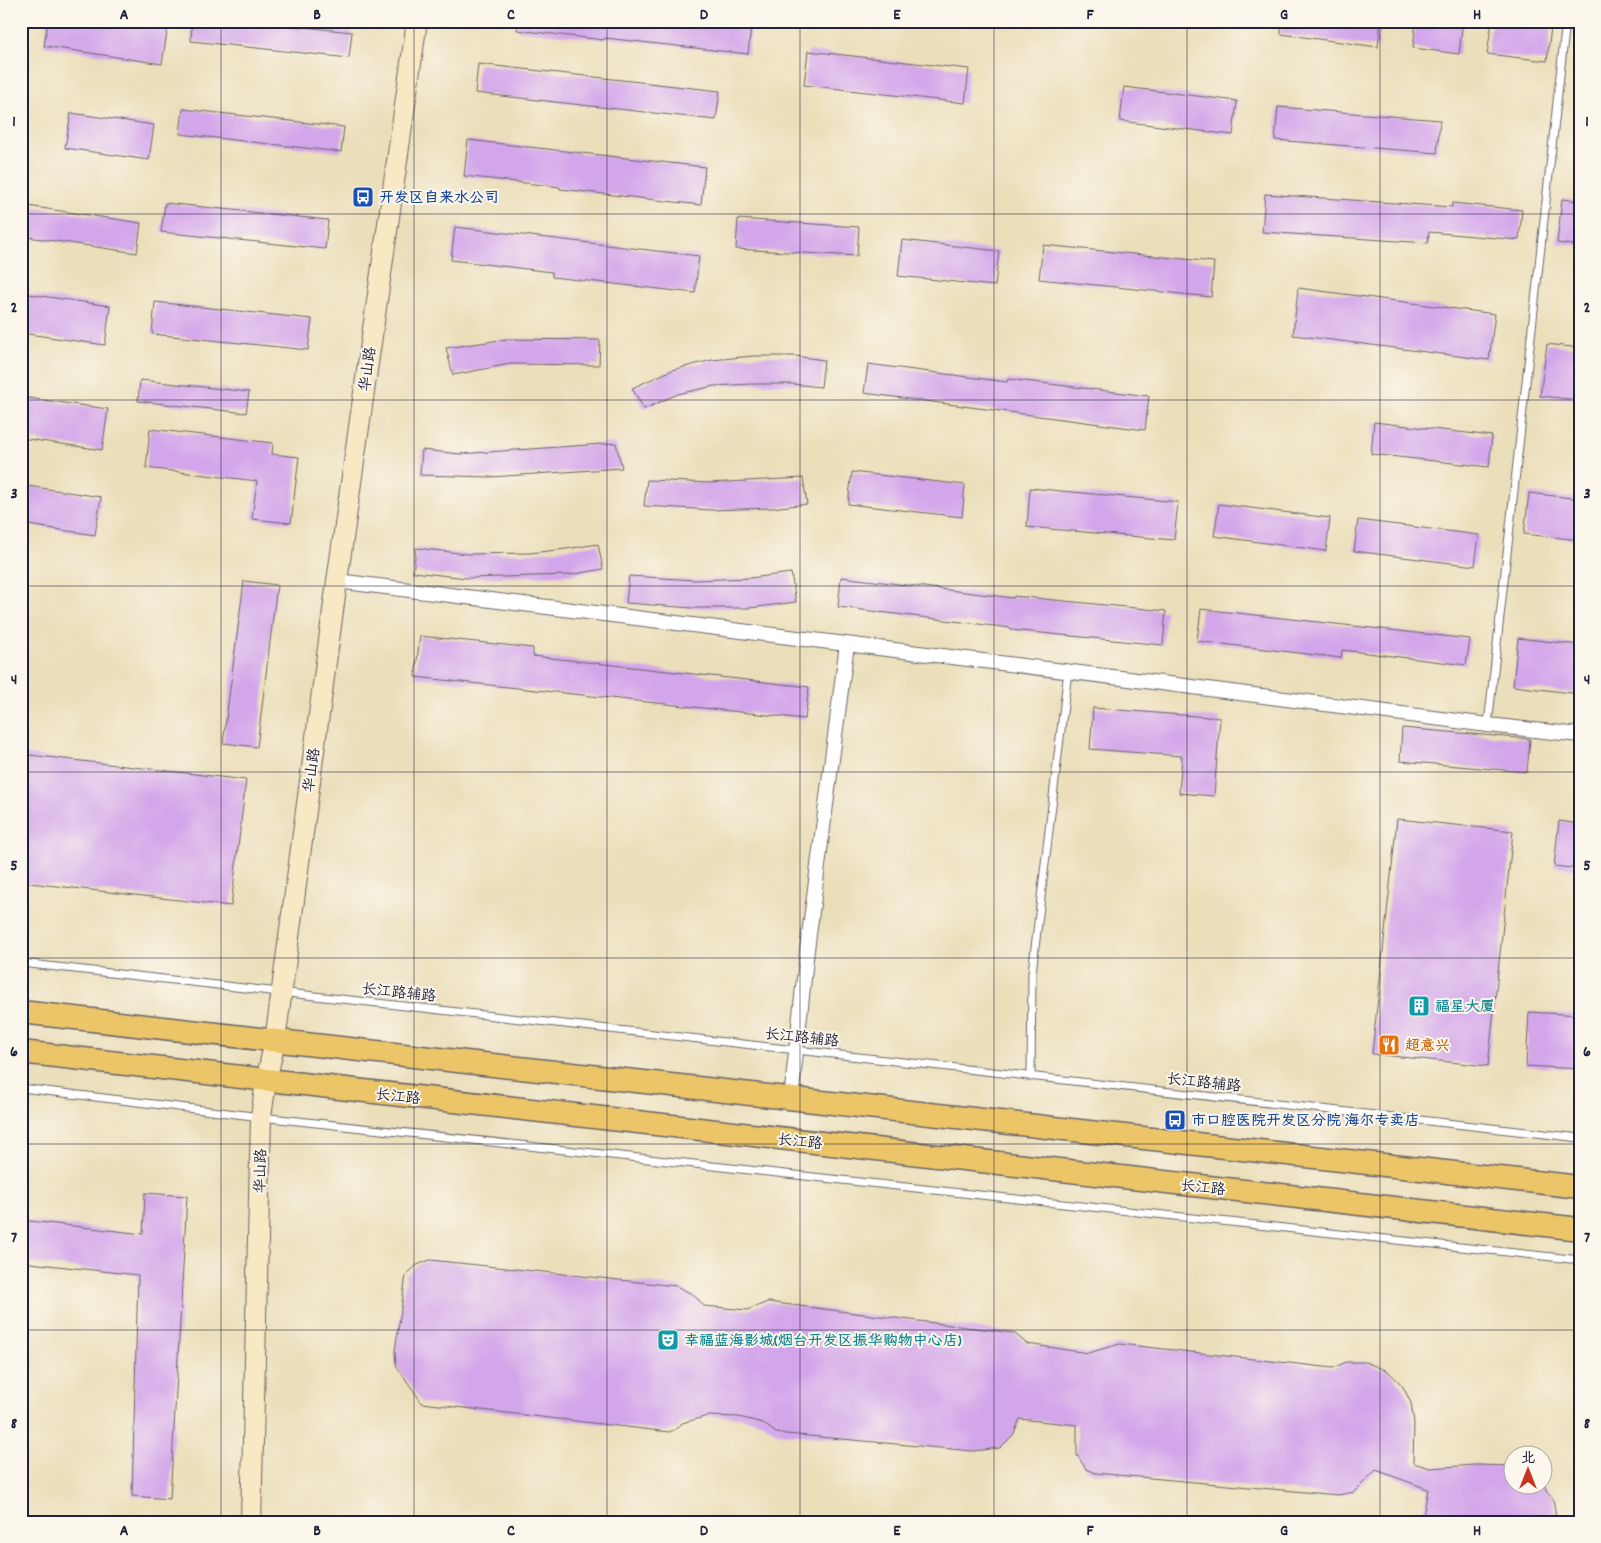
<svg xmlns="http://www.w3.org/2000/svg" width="1601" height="1543" font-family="Dekko,'LXGW WenKai TC',sans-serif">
  <rect width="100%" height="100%" fill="#fbf7ec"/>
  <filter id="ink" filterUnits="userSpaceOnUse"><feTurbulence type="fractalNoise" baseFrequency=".02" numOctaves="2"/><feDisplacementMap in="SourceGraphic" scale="10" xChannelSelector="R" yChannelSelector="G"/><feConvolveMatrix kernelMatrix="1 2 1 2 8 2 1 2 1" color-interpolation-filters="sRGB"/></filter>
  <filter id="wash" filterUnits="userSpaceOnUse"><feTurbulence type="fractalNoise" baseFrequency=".0096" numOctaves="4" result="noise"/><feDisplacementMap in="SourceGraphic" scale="20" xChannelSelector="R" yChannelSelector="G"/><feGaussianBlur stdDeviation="1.12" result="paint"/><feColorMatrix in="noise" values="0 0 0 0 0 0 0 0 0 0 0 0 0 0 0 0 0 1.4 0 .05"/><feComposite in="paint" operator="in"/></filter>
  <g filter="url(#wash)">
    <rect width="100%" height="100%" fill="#ebdeba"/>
    <g id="blocks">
      <path fill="#d3a5ea" d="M 48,21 L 137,21 L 168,26 L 162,64 L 44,46 Z
        M 192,21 L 245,21 L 352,32 L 349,58 L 191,41 Z
        M 518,21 L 697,21 L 751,27 L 748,54 L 605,38 L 604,40 L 517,30 Z
        M 1282,21 L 1381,21 L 1378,47 L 1281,34 Z
        M 1416,21 L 1463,21 L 1459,54 L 1413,48 Z
        M 1492,21 L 1508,21 L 1551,27 L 1547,61 L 1487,54 Z
        M 808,51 L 969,69 L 965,103 L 804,85 Z
        M 478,64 L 720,91 L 716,120 L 475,93 Z
        M 1124,87 L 1237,101 L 1233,135 L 1120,121 Z
        M 1278,107 L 1440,120 L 1437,153 L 1275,140 Z
        M 183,109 L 344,127 L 341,152 L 180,134 Z
        M 71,113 L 154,125 L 149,160 L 65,148 Z
        M 468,140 L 705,167 L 701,205 L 560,189 L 560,187 L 464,176 Z
        M 1265,194 L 1452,207 L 1452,203 L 1522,210 L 1519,240 L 1429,232 L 1428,243 L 1262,232 Z
        M 1562,199 L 1580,201 L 1580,246 L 1557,243 Z
        M 165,203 L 328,220 L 325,249 L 161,232 Z
        M 21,205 L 141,223 L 137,253 L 21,236 Z
        M 738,219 L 859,227 L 857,256 L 736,249 Z
        M 455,227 L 699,256 L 695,293 L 552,277 L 552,272 L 451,260 Z
        M 902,240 L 999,251 L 995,286 L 898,276 Z
        M 1043,245 L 1214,262 L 1211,297 L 1039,279 Z
        M 1298,288 L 1495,314 L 1489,360 L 1293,335 Z
        M 21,293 L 110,306 L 105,345 L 21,333 Z
        M 155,302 L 312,319 L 308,350 L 152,334 Z
        M 507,339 L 600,340 L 599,365 L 510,364 L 453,375 L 446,348 Z
        M 1547,344 L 1580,348 L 1580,400 L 1540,396 Z
        M 753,356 L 795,356 L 824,360 L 821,387 L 792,384 L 751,384 L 714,386 L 678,394 L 644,409 L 632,388 L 672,370 L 712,360 Z
        M 868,364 L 1007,382 L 1008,379 L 1149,396 L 1145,430 L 864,393 Z
        M 140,380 L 249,392 L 246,413 L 138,401 Z
        M 21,397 L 108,409 L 102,450 L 21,438 Z
        M 1374,422 L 1492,436 L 1489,467 L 1371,454 Z
        M 150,429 L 273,443 L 272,454 L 299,457 L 291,523 L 252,519 L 257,481 L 146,468 Z
        M 616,443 L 622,468 L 491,477 L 420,475 L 422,450 L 460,454 Z
        M 852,472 L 965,485 L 962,517 L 848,504 Z
        M 803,478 L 807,504 L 771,508 L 712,510 L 644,506 L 647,480 L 709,483 Z
        M 21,485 L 101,497 L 95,535 L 21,524 Z
        M 1030,488 L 1178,502 L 1174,540 L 1027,527 Z
        M 1529,493 L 1580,499 L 1580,540 L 1524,534 Z
        M 1219,504 L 1330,518 L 1326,551 L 1214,536 Z
        M 1358,520 L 1479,535 L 1475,566 L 1354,551 Z
        M 598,544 L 603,569 L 569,575 L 467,578 L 413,572 L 416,548 L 467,554 L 530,553 L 566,549 Z
        M 791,573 L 796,602 L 750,608 L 692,608 L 626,603 L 629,576 L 695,580 L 750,578 Z
        M 841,577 L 1014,598 L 1014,596 L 1166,611 L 1163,645 L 1011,630 L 1011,628 L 838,607 Z
        M 244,581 L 277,585 L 257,747 L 223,743 Z
        M 1201,609 L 1470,639 L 1466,665 L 1342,650 L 1341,658 L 1197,641 Z
        M 420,636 L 533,648 L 533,656 L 809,687 L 805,719 L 415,677 Z
        M 1518,638 L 1580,645 L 1580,694 L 1513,686 Z
        M 1093,708 L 1220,718 L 1214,796 L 1179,793 L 1182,756 L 1090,749 Z
        M 1402,728 L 1530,739 L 1527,772 L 1400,761 Z
        M 21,754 L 246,780 L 231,906 L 21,882 Z
        M 1397,819 L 1513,831 L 1488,1066 L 1372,1054 Z
        M 1559,821 L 1580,824 L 1580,869 L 1554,866 Z
        M 1529,1012 L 1580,1015 L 1580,1069 L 1526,1066 Z
        M 145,1193 L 187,1196 L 170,1499 L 132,1496 L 138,1275 L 21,1262 L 21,1220 L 143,1234 Z
        M 430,1260 L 676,1286 L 694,1295 L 704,1306 L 747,1310 L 768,1302 L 1014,1333 L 1027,1344 L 1088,1353 L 1120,1344 L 1333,1368 L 1346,1362 L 1365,1362 L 1388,1371 L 1402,1385 L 1411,1403 L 1414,1423 L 1413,1463 L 1430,1468 L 1474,1465 L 1514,1466 L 1514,1486 L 1545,1486 L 1553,1499 L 1557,1522 L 1422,1522 L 1428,1489 L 1376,1470 L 1354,1492 L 1338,1495 L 1095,1473 L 1086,1469 L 1077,1455 L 1077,1425 L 1020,1419 L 1013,1435 L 1000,1448 L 973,1451 L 776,1433 L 763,1423 L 739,1417 L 708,1416 L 682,1423 L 678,1428 L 669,1432 L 422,1403 L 396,1365 L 395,1351 L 406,1275 L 417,1265 Z"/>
    </g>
  </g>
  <g filter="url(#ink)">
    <use href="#blocks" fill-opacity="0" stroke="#686467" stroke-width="1"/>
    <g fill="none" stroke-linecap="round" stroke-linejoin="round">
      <g stroke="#686467" stroke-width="9">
        <path id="lane" d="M 1488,725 L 1566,21
          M 21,963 L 1580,1138
          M 1031,1077 L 1032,973 L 1068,671
          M 21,1088 L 261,1117 L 1580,1260"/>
      </g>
      <g stroke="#686467" stroke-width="16">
        <path id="street" d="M 337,581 L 1169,684 L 1488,725 L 1580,735
          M 791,1099 L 807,950 L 847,644"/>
      </g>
      <g stroke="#686467" stroke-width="22">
        <path id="secondary" d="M 251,1522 L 261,1117 L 266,1081 L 275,1041 L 337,581 L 417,21"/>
      </g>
      <g stroke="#686467" stroke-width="25">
        <path id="primary" d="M 21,1012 L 1580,1187
          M 21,1052 L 1580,1229"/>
      </g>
      <use href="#lane" stroke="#fff" stroke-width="7"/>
      <use href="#street" stroke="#fff" stroke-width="14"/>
      <use href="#secondary" stroke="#f8e8c3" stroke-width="20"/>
      <use href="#primary" stroke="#edc569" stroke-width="22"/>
    </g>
  </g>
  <path fill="none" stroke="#22223b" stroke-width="1" stroke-opacity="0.55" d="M 221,21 L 221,1522M 414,21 L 414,1522M 607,21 L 607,1522M 800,21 L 800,1522M 994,21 L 994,1522M 1187,21 L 1187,1522M 1380,21 L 1380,1522M 21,214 L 1580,214M 21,400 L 1580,400M 21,586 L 1580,586M 21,772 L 1580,772M 21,958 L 1580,958M 21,1144 L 1580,1144M 21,1330 L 1580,1330"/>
  <defs>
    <g id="bus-square" transform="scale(1.125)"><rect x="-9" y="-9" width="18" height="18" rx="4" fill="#1a4fb4" stroke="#fbf7ec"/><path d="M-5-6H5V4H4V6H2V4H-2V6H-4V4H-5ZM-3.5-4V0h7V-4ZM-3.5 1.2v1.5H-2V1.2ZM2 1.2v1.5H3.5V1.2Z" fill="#fff"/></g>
    <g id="building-square" transform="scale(1.125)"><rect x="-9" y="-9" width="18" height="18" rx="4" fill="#0f9aa8" stroke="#fbf7ec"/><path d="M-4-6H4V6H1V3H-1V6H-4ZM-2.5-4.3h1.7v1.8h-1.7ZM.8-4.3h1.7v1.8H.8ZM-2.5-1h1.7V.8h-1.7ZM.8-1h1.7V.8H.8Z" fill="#fff"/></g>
    <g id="restaurant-square" transform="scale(1.125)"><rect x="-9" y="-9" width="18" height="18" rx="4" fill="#e8710a" stroke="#fbf7ec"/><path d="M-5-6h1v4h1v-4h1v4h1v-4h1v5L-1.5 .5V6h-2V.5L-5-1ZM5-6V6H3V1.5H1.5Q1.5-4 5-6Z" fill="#fff"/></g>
    <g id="theatre-square" transform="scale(1.125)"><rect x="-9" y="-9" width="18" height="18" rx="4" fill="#0f9aa8" stroke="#fbf7ec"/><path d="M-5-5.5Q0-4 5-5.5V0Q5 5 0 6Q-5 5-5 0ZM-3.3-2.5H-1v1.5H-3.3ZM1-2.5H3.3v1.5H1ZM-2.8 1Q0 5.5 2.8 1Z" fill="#fff"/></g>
  </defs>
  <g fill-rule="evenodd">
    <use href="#bus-square" x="363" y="197"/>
    <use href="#building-square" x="1419" y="1006"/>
    <use href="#restaurant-square" x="1389" y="1045"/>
    <use href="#bus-square" x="1175" y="1120"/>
    <use href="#theatre-square" x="668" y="1340"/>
  </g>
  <g text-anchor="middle" stroke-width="4" stroke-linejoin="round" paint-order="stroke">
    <g font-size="15" font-weight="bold" fill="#164399" stroke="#fbf7ec" text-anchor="start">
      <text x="379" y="202">开发区自来水公司</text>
      <text x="1191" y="1125">市口腔医院开发区分院 海尔专卖店</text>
    </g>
    <g font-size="15" fill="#22223b" stroke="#fbf7ec">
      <text transform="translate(367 369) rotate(-82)" y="5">华山路</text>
      <text transform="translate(311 770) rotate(-82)" y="5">华山路</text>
      <text transform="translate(399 992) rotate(6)" y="5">长江路辅路</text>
      <text transform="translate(802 1037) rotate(6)" y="5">长江路辅路</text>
      <text transform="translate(1204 1082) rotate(6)" y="5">长江路辅路</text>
      <text transform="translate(398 1096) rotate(6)" y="5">长江路</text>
      <text transform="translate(800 1141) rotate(6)" y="5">长江路</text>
      <text transform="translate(260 1171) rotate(-89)" y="5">华山路</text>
      <text transform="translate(1203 1187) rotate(6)" y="5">长江路</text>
    </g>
    <g font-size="15" font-weight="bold" fill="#0d838f" stroke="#fbf7ec" text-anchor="start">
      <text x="1435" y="1011">福星大厦</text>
      <text x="684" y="1345">幸福蓝海影城(烟台开发区振华购物中心店)</text>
    </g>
    <g font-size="15" font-weight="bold" fill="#c56008" stroke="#fbf7ec" text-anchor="start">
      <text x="1405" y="1050">超意兴</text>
    </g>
  </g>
  <rect width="1601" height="1543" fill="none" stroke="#fbf7ec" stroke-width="55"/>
  <g transform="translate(1528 1470)"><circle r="24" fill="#fbf7ec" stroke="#a4a2a5"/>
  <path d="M0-4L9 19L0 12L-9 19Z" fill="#c8321e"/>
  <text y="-8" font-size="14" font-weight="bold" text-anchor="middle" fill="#22223b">北</text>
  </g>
  <rect x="28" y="28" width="1546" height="1488" fill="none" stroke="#22223b" stroke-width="2"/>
  <g font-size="16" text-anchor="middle" font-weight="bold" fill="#22223b">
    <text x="124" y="19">A</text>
    <text x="317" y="19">B</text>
    <text x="511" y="19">C</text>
    <text x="704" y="19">D</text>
    <text x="897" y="19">E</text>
    <text x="1090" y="19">F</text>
    <text x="1284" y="19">G</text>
    <text x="1477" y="19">H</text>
    <text x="14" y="126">1</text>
    <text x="1587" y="126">1</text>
    <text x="14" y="312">2</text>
    <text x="1587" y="312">2</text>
    <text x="14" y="498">3</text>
    <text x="1587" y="498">3</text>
    <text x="14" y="684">4</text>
    <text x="1587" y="684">4</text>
    <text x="14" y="870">5</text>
    <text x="1587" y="870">5</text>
    <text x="14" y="1056">6</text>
    <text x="1587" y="1056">6</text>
    <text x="14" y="1242">7</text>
    <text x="1587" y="1242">7</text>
    <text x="14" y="1428">8</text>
    <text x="1587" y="1428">8</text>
    <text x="124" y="1535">A</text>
    <text x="317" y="1535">B</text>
    <text x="511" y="1535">C</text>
    <text x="704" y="1535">D</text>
    <text x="897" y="1535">E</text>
    <text x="1090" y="1535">F</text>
    <text x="1284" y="1535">G</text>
    <text x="1477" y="1535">H</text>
  </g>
</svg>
